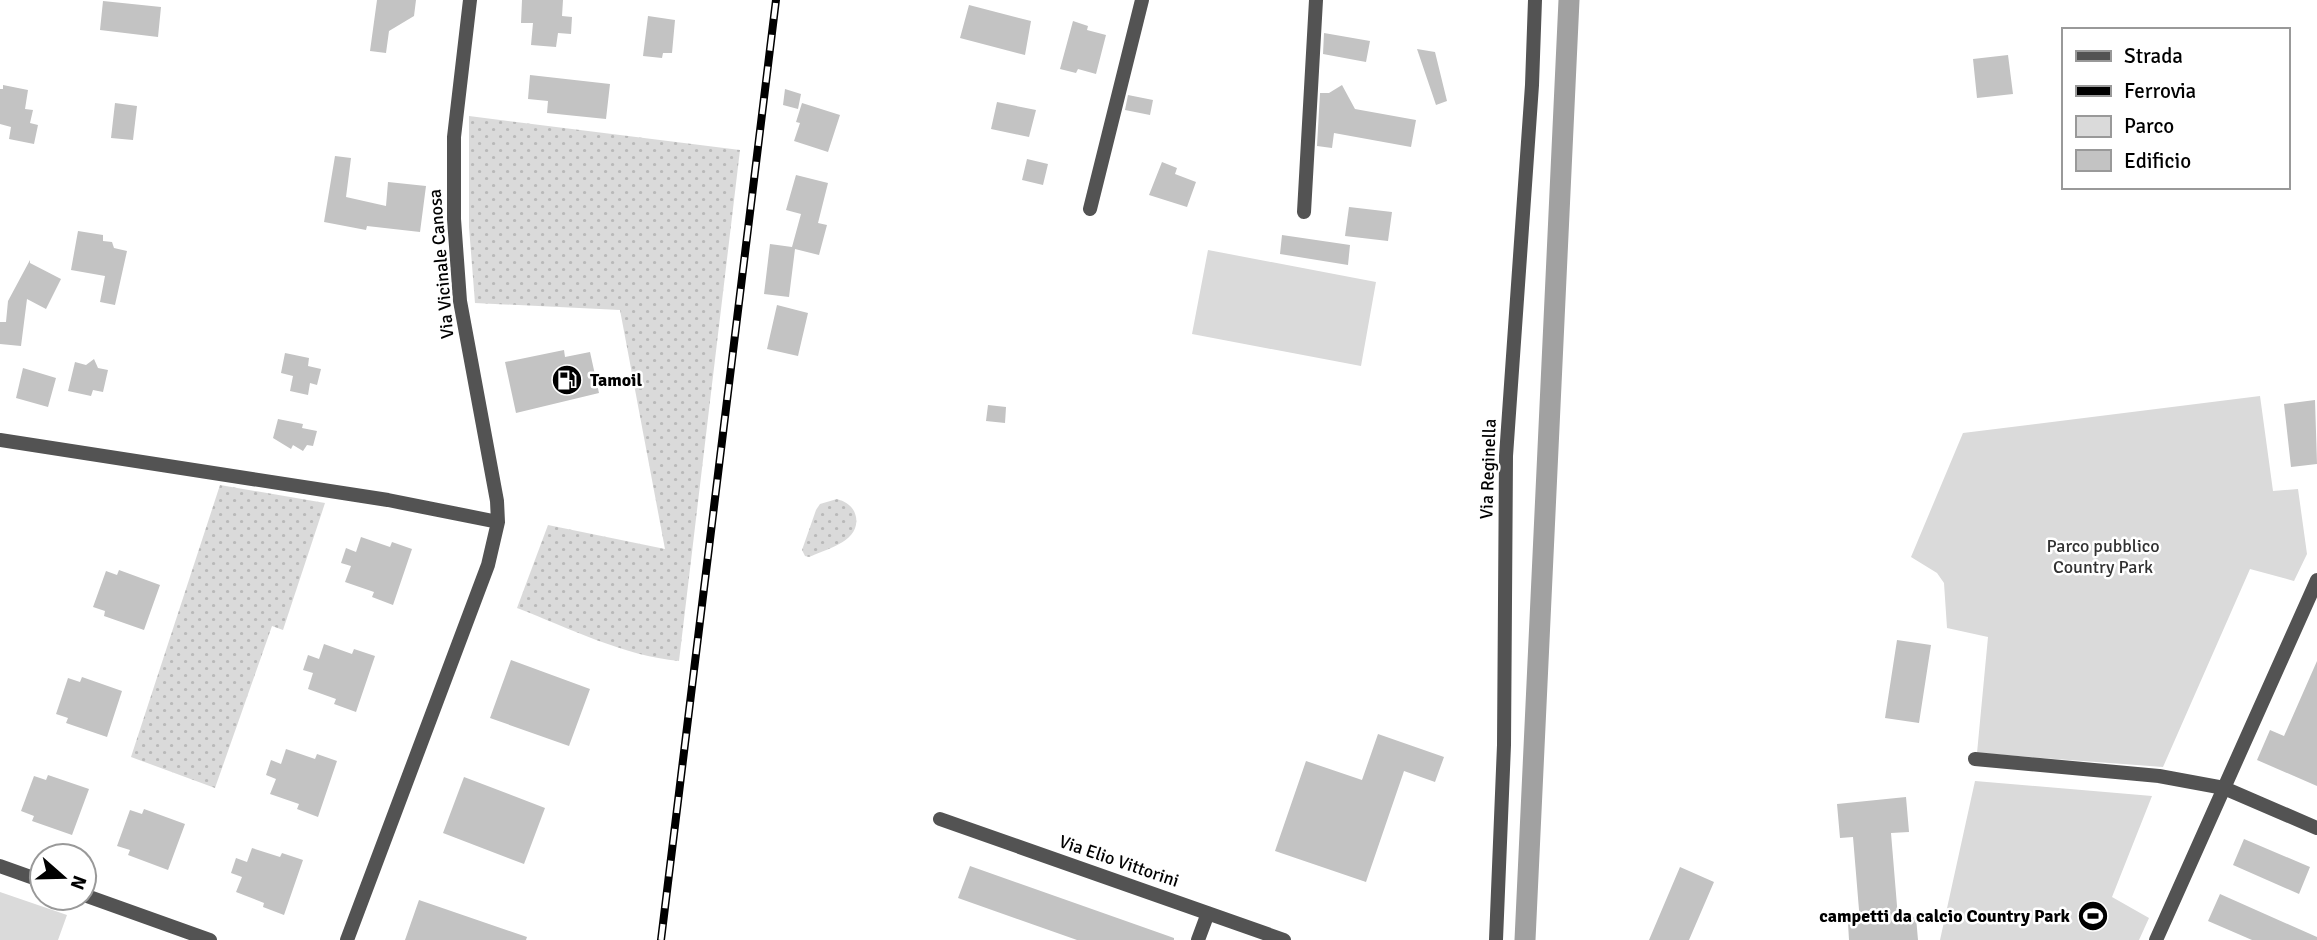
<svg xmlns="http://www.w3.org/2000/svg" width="2317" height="940" font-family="Signika,sans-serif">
  <defs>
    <pattern id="grass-dots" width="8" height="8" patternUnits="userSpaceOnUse" patternTransform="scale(1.75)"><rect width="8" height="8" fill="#dadada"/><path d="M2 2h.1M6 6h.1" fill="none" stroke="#b9b9b9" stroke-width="1.8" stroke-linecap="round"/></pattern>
  </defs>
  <rect width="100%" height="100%" fill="#fff"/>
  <path fill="url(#grass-dots)" d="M 469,116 L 740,150 L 679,661 C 624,656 569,628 517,608 L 548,525 L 665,549 L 620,310 L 475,303 L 469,227 Z
    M 220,485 L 325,503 L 283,630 L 272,626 L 215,788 L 131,757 Z
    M 837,499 C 847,502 854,507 856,517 C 860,542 826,549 809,557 L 805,556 L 802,550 L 816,510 L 820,504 Z"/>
  <path fill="#dadada" d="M 1208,250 L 1376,282 L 1361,366 L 1192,334 Z
    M 2260,396 L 2273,491 L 2298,489 L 2307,554 L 2294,581 L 2250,569 L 2163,767 L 1977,753 L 1988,637 L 1947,628 L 1944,583 L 1937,573 L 1911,557 L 1963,433 Z
    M 1975,781 L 2152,796 L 2112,897 L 2149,918 L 2139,940 L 1940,940 Z
    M 0,892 L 67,915 L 58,940 L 0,940 Z"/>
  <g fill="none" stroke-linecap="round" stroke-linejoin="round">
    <path stroke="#a1a1a1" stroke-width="21" d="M 1525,940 L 1569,0"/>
  </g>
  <path fill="#c3c3c3" d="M 377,0 L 416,0 L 414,16 L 389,31 L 386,53 L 370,51 Z
    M 522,0 L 563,0 L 562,16 L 572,17 L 571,34 L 558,33 L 556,47 L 531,45 L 533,23 L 521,23 Z
    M 103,1 L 161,7 L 158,37 L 100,30 Z
    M 969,5 L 1031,21 L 1025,55 L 960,38 Z
    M 648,16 L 675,20 L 672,53 L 663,53 L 662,58 L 643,56 Z
    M 1073,21 L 1088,26 L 1087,30 L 1106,35 L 1096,74 L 1078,69 L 1076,73 L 1060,69 Z
    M 1324,33 L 1370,41 L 1366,62 L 1323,54 Z
    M 1417,49 L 1435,52 L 1447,101 L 1436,105 Z
    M 2008,55 L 2013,94 L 1977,98 L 1973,59 Z
    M 530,75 L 610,84 L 606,119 L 547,113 L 548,101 L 528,99 Z
    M 3,85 L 28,90 L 25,109 L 33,110 L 30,123 L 38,125 L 34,144 L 9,139 L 11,127 L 0,124 L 0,89 L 3,89 Z
    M 1342,85 L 1355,109 L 1416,120 L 1411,147 L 1334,133 L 1332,148 L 1317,146 L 1320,93 L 1329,93 Z
    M 785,89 L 801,94 L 798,109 L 783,105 Z
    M 1128,95 L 1153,100 L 1150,115 L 1125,110 Z
    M 997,102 L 1036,110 L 1029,137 L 991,129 Z
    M 115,103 L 137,106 L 133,140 L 111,138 Z
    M 802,103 L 840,115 L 828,152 L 794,141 L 800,123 L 796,122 Z
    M 335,156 L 351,158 L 346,197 L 386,206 L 388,182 L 426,186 L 420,232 L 367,226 L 366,230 L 324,222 Z
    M 1027,159 L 1048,164 L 1043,185 L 1022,180 Z
    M 1162,162 L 1177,168 L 1175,174 L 1196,182 L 1187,207 L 1149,195 Z
    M 796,175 L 828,183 L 818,223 L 827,225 L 819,255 L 795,249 L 789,297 L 764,294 L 770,244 L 792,247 L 801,214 L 786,210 Z
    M 1349,207 L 1392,212 L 1388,241 L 1345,236 Z
    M 78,231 L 103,235 L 103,241 L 112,242 L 114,248 L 127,251 L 115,305 L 100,302 L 105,276 L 71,270 Z
    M 1282,235 L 1350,245 L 1348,265 L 1280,254 Z
    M 30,260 L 30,263 L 61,279 L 46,309 L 27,299 L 21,346 L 0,344 L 0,322 L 6,322 L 8,301 Z
    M 777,305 L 808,313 L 798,356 L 767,349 Z
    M 564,350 L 565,357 L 590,352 L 599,393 L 516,413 L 505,362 Z
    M 285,353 L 309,358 L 308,366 L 321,369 L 317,385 L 310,383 L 308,395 L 290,391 L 293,376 L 281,373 Z
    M 94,359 L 98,368 L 108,370 L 103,392 L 93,390 L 91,396 L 68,391 L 75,362 L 86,365 Z
    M 23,368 L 56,378 L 48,407 L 16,398 Z
    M 2315,400 L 2317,464 L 2291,467 L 2284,404 Z
    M 988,405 L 1006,407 L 1005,423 L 986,421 Z
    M 278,419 L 303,424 L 302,428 L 317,431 L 313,446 L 307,445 L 303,451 L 293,445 L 291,449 L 273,438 Z
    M 361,537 L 390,547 L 392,542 L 412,549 L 393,605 L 372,597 L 374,592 L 345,582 L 351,566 L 341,563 L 346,548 L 356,552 Z
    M 119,570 L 160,585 L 144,630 L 104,616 L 105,611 L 93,607 L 106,571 L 117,575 Z
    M 1897,640 L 1931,645 L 1919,723 L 1885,718 Z
    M 324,644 L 352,654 L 354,649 L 375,656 L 356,712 L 334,704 L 336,699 L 308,689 L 313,673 L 303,670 L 308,655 L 319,659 Z
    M 511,660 L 590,689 L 569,746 L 490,718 Z
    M 2317,661 L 2317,786 L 2257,760 L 2270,730 L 2284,736 Z
    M 82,677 L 122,691 L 107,737 L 66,723 L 68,718 L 56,714 L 68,678 L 80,682 Z
    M 1378,734 L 1444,757 L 1435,782 L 1404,771 L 1366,882 L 1275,851 L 1306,761 L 1362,780 Z
    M 286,749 L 315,759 L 317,754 L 337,761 L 318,817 L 297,809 L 299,804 L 270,794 L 276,779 L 266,775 L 271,760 L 281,764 Z
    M 48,775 L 89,789 L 72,835 L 32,821 L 34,816 L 21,811 L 34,776 L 46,780 Z
    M 464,777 L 545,808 L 524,864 L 443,833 Z
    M 1906,797 L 1909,832 L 1891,833 L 1898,918 L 1916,917 L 1918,940 L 1849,940 L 1848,923 L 1860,922 L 1853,837 L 1840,838 L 1837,804 Z
    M 144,809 L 185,824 L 168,870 L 128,855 L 130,850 L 117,846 L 130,810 L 142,814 Z
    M 2244,839 L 2310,867 L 2299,894 L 2233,865 Z
    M 252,848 L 280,857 L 282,853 L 303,860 L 284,915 L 263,907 L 264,903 L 236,892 L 242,877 L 231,873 L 236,858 L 247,862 Z
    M 970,866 L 1174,938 L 1174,940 L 1077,940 L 958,898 Z
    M 1680,867 L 1714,882 L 1689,940 L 1649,940 Z
    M 2220,894 L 2317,937 L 2317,940 L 2252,940 L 2208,921 Z
    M 419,900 L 527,937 L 526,940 L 405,940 Z"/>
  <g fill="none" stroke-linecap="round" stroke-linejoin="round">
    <path stroke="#535353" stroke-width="14" d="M 1090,209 L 1142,0
      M 1304,212 L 1316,0
      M 0,440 L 388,500 L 498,522
      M 1975,759 L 2159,776 L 2224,788 L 2317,828
      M 940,819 L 1284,940
      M 0,866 L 42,881
      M 84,895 L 210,940
      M 347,940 L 488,565 L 498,522 L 497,501 L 460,301 L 454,219 L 454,137 L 470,0
      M 1198,940 L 1208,913
      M 1496,940 L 1504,745 L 1506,456 L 1532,85 L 1535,0
      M 2156,940 L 2317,580"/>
    <g stroke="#000" stroke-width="8">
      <path id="rail" d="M 661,940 L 776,0"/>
    </g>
    <use href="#rail" stroke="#fff" stroke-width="5" stroke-dasharray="16" stroke-linecap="butt"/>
  </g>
  <defs>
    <g id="fuel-disc" transform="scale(1.575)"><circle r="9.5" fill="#000" stroke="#fff"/><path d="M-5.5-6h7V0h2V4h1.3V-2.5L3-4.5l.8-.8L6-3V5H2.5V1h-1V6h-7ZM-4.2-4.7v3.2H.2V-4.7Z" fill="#fff"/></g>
    <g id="stadium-disc" transform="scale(1.575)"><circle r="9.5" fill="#000" stroke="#fff"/><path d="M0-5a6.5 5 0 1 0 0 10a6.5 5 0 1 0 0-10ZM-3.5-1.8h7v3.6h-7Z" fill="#fff"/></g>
  </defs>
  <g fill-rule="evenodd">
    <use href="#fuel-disc" x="567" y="380"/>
    <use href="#stadium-disc" x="2093" y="916"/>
  </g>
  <g text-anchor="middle" stroke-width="5" stroke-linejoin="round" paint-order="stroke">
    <g font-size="18" fill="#000" stroke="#fff">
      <text transform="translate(441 264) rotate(-95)" y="6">Via Vicinale Canosa</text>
      <text transform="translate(1488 469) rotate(-88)" y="6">Via Reginella</text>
      <text transform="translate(1119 861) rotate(19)" y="6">Via Elio Vittorini</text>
    </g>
    <g font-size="18" font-weight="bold" fill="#000" stroke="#fff" text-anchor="start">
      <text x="590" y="386">Tamoil</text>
      <text x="2070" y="922" text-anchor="end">campetti da calcio Country Park</text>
    </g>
    <g font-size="18" fill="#313131" stroke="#fff">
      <text x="2103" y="552">Parco pubblico<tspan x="2103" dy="21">Country Park</tspan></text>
    </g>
  </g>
  <rect x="2062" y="28" width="228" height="161" fill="#ffffff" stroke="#999999" stroke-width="2"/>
  <rect x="2076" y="51" width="35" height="10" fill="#535353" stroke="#999999" stroke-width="2"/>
  <text x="2124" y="63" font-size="21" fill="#000000">Strada</text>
  <rect x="2076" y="86" width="35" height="10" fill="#000000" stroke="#999999" stroke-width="2"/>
  <text x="2124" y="98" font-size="21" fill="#000000">Ferrovia</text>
  <rect x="2076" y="116" width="35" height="21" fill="#dadada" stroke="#999999" stroke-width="2"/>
  <text x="2124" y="133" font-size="21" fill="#000000">Parco</text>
  <rect x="2076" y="150" width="35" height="21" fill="#c3c3c3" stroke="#999999" stroke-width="2"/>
  <text x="2124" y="168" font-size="21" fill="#000000">Edificio</text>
  <g transform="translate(63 877) rotate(110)"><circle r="33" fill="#ffffff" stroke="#999999" stroke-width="2"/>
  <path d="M0-5L12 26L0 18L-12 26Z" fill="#000000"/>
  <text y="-10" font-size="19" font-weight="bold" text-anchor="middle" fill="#000000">N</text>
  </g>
</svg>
